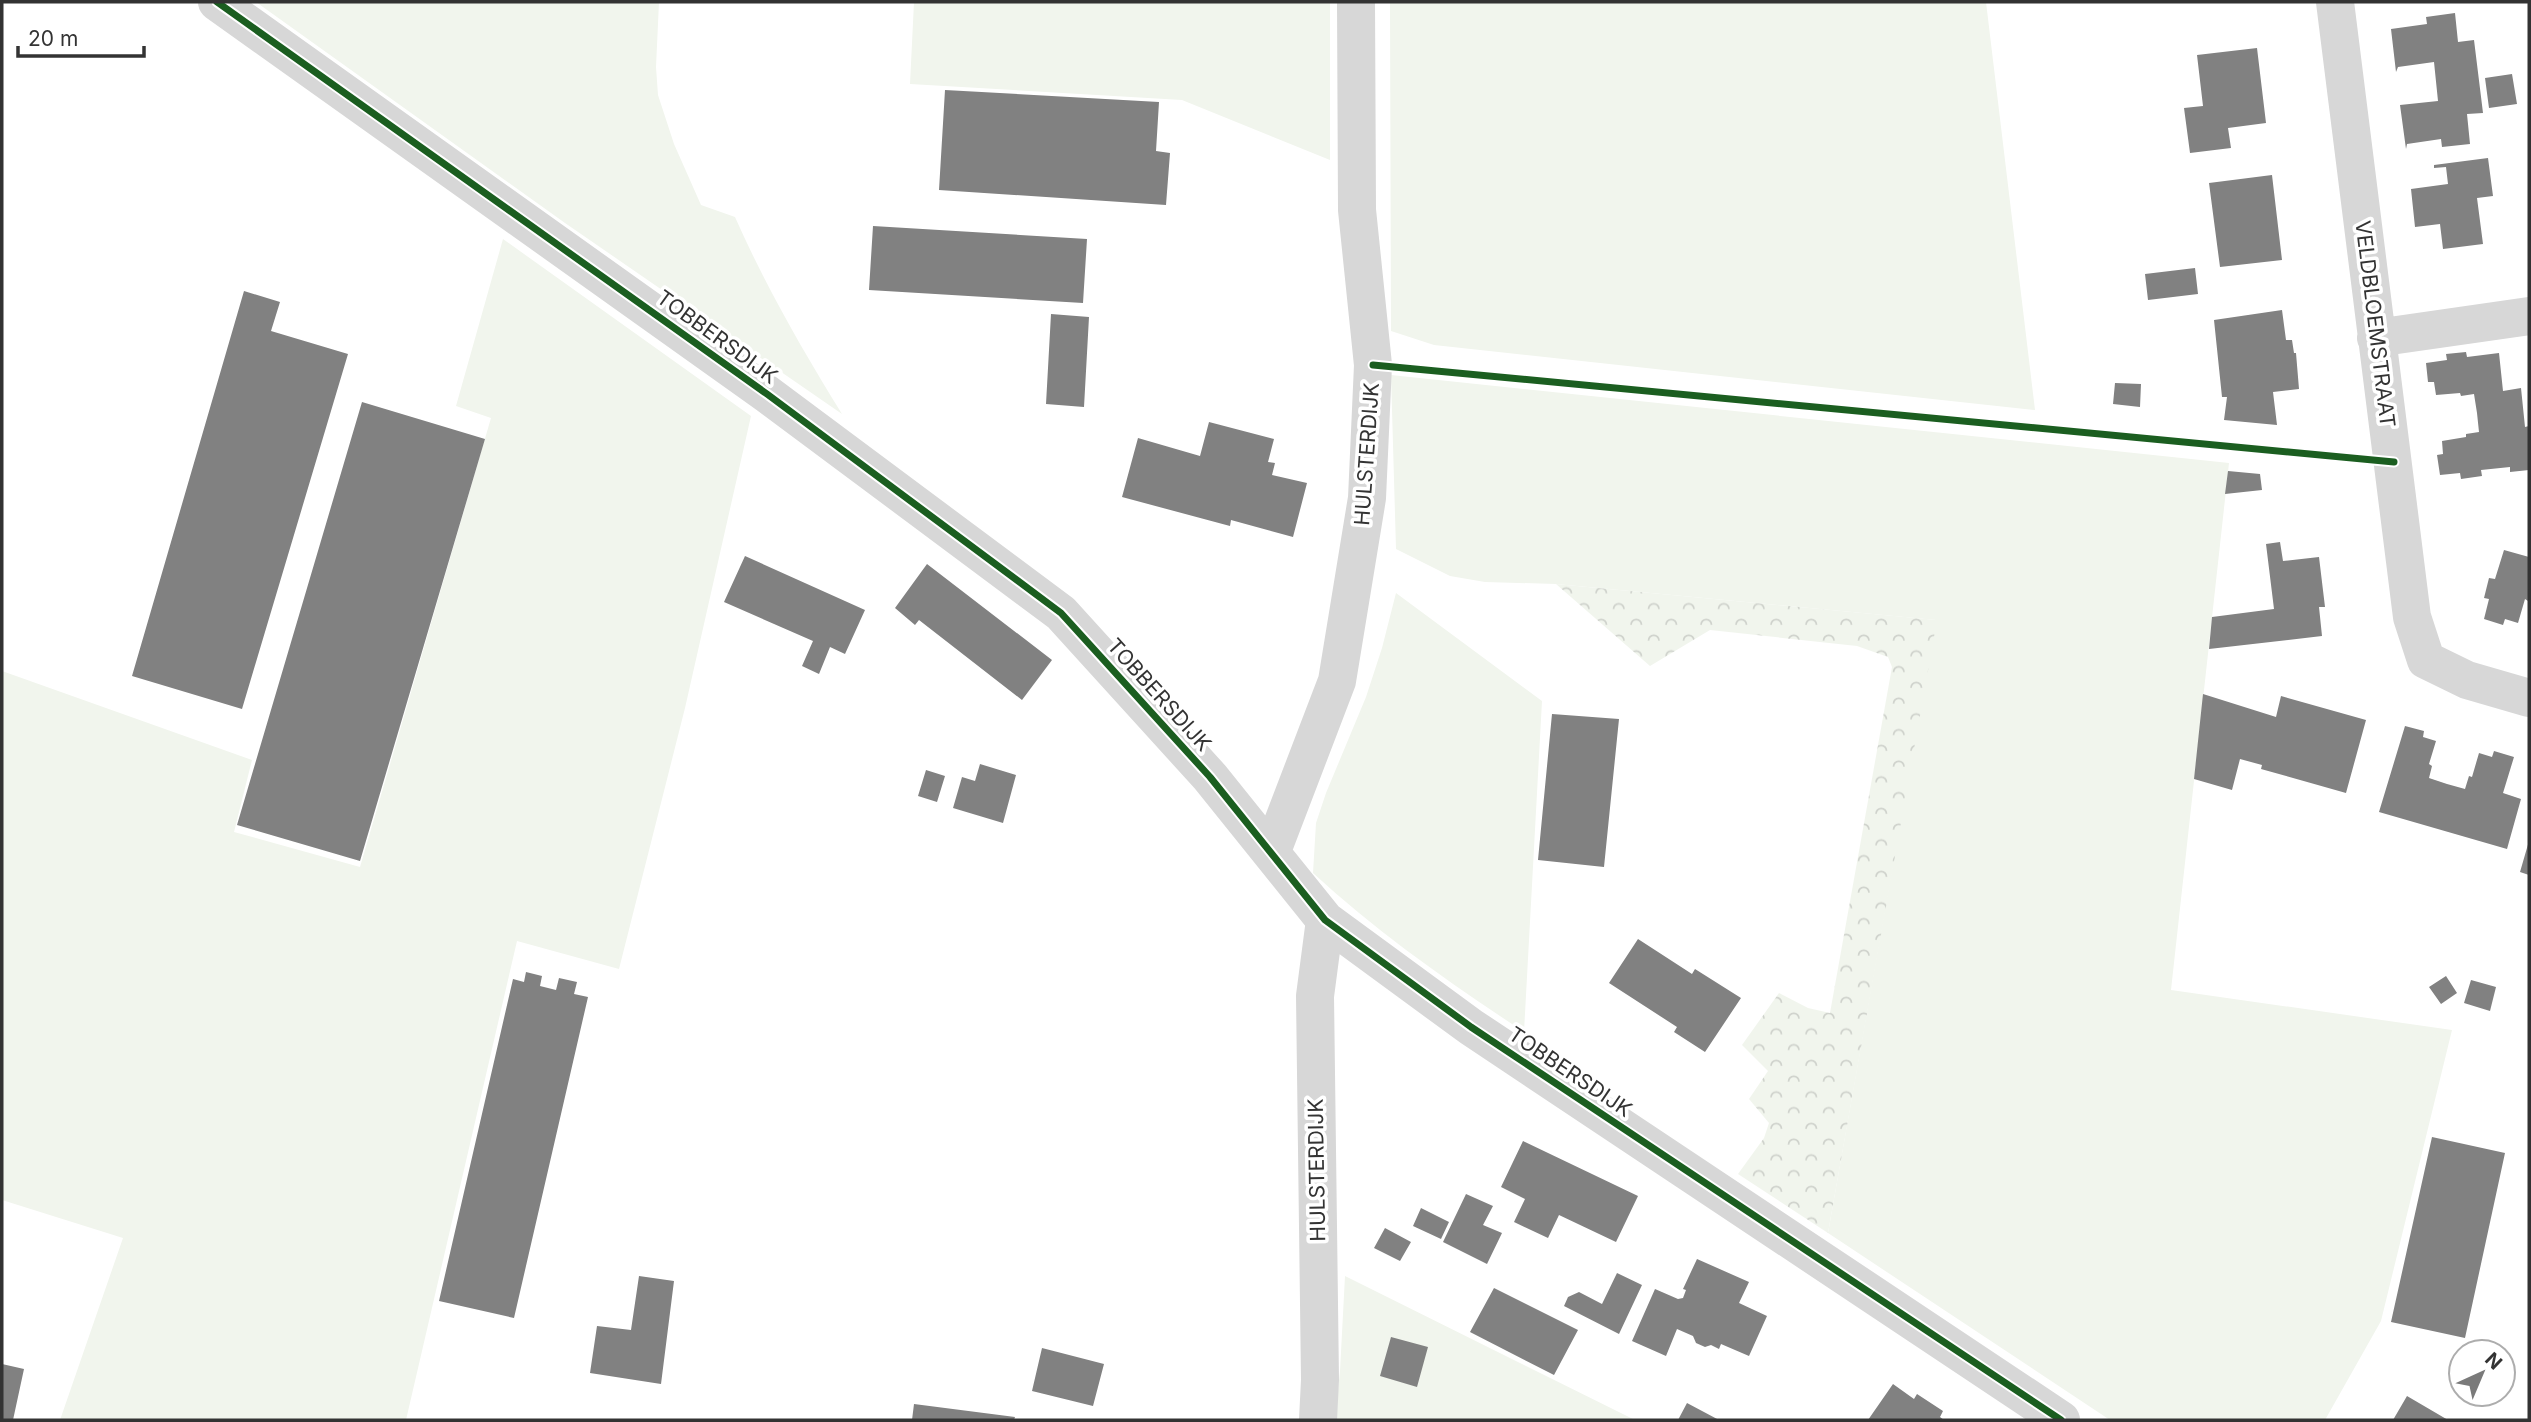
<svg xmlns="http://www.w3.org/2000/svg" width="2531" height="1422" font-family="Inter,sans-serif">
  <defs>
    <pattern id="forest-crowns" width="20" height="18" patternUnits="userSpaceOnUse" patternTransform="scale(1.75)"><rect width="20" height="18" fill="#f1f5ed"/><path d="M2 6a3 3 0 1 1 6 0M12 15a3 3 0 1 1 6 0" fill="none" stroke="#cfd2cc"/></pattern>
  </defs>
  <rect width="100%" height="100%" fill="#fff"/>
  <path fill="#f1f5ed" d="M 256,2 L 659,2 L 656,67 L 658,95 L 674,144 L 701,205 L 735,217 C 765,285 803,351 842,414 L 565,223 Z
    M 914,2 L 1330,2 L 1330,160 L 1182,100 L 910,84 Z
    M 1390,2 L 1986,2 L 2035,410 L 1434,345 L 1391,331 Z
    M 503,239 L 751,416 L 685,708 L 619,969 L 517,941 L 406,1420 L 60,1420 L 123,1238 L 2,1200 L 2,671 L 252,760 L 234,832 L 360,867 L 491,418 L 456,406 Z
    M 1391,375 L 2229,463 L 2171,990 L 2452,1030 L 2381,1321 L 2325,1420 L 2110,1420 L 1828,1233 L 1936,620 L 1556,584 L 1485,582 L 1450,576 L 1396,549 Z
    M 1396,593 L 1542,701 L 1524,1032 C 1450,983 1378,933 1313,873 L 1316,823 L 1326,793 L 1366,697 L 1382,648 Z
    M 1345,1276 L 1635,1420 L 1335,1420 L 1340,1371 Z"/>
  <path fill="url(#forest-crowns)" d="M 1556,584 L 1937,620 L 1828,1233 L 1738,1174 L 1764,1138 L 1769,1123 L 1749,1099 L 1768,1071 L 1742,1045 L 1779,993 L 1808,1008 L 1830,1013 L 1892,667 L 1888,657 L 1857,646 L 1710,630 L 1650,666 Z"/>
  <path fill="#818181" d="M 2455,13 L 2458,42 L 2474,40 L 2483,113 L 2467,114 L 2470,144 L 2442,147 L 2441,139 L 2407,144 L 2406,149 L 2400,105 L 2438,101 L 2434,62 L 2398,67 L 2396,72 L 2391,29 L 2427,24 L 2426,17 Z
    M 2257,48 L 2266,123 L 2228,128 L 2231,148 L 2190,153 L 2184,108 L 2203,106 L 2197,55 Z
    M 2512,74 L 2517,104 L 2489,108 L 2485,78 Z
    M 945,90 L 1159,102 L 1156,151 L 1170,153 L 1166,205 L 939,190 Z
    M 2488,158 L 2493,196 L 2477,198 L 2483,244 L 2443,249 L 2440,224 L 2415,227 L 2411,189 L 2448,184 L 2446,167 L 2434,168 L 2434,165 Z
    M 2272,175 L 2282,260 L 2220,267 L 2209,183 Z
    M 873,226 L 1087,239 L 1083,303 L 869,290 Z
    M 2195,268 L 2198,294 L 2148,300 L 2145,274 Z
    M 244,291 L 280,302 L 271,331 L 348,354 L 242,709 L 132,676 Z
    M 2282,310 L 2286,340 L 2292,340 L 2294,353 L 2296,353 L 2299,389 L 2273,392 L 2277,425 L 2224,420 L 2227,397 L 2222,397 L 2214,320 Z
    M 1051,314 L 1089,317 L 1084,407 L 1046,404 Z
    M 2466,352 L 2467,357 L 2499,353 L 2503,391 L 2521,388 L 2525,427 L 2529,426 L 2529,470 L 2510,472 L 2510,467 L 2481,470 L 2482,476 L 2461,479 L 2460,473 L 2440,475 L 2437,455 L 2443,454 L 2442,441 L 2466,437 L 2466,434 L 2479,432 L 2477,413 L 2474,394 L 2461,396 L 2460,393 L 2436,395 L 2434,382 L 2428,382 L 2426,363 L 2447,360 L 2446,354 Z
    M 2115,383 L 2141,384 L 2140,407 L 2113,404 Z
    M 362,402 L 485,439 L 360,861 L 237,825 Z
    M 1209,422 L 1274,439 L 1268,462 L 1275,463 L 1272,475 L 1307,483 L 1293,537 L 1231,520 L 1230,526 L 1122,497 L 1138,438 L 1200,456 Z
    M 2228,471 L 2260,474 L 2262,490 L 2225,494 Z
    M 2280,542 L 2283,561 L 2319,557 L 2325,607 L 2319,607 L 2322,636 L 2209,649 L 2212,617 L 2274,609 L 2266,544 Z
    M 2504,550 L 2529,557 L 2529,598 L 2528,601 L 2525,599 L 2518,623 L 2505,619 L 2503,625 L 2484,619 L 2489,599 L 2484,598 L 2489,578 L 2495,579 Z
    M 745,556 L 865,610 L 845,654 L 830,647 L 819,674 L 802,666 L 813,641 L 724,602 Z
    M 927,564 L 1052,660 L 1022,700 L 919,620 L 915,625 L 895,608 Z
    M 2203,694 L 2276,717 L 2281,696 L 2366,720 L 2346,793 L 2261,769 L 2262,765 L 2240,759 L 2232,790 L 2194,779 Z
    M 1552,714 L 1619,719 L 1604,867 L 1538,860 Z
    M 2405,726 L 2424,731 L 2423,737 L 2436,741 L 2429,764 L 2432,766 L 2429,778 L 2447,784 L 2465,789 L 2469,776 L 2472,777 L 2479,753 L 2492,757 L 2494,751 L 2514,757 L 2503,793 L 2521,799 L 2507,849 L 2379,812 Z
    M 980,764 L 1016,775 L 1003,823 L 953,808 L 962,777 L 975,781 Z
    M 926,770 L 945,776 L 937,802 L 918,796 Z
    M 2529,841 L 2529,875 L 2520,872 Z
    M 1638,939 L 1692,974 L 1695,969 L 1741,998 L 1705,1052 L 1674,1032 L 1677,1027 L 1609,983 Z
    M 526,972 L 542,976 L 540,986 L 556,990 L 559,978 L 577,982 L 574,994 L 588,997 L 514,1318 L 439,1301 L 513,979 L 524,982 Z
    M 2446,976 L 2457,993 L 2441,1004 L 2429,987 Z
    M 2471,980 L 2496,987 L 2490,1011 L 2464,1003 Z
    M 2432,1137 L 2505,1153 L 2465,1338 L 2391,1322 Z
    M 1523,1141 L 1638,1196 L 1616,1242 L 1559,1215 L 1548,1238 L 1514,1222 L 1525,1199 L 1501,1187 Z
    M 1466,1194 L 1493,1206 L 1483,1225 L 1502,1233 L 1487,1264 L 1443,1242 Z
    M 1421,1208 L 1449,1222 L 1441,1239 L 1413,1226 Z
    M 1385,1228 L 1411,1242 L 1400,1261 L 1374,1248 Z
    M 1697,1259 L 1749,1282 L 1739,1303 L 1767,1316 L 1749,1356 L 1721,1344 L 1719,1349 L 1711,1345 L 1705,1347 L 1696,1343 L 1693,1336 L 1677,1329 L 1666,1356 L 1632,1341 L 1655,1289 L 1678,1299 L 1683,1298 L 1686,1290 L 1683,1289 Z
    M 1617,1273 L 1642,1285 L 1619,1334 L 1564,1306 L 1568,1297 L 1579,1292 L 1602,1304 Z
    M 639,1276 L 674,1281 L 661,1384 L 590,1373 L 597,1326 L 631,1330 Z
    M 1494,1288 L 1578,1330 L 1554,1375 L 1470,1332 Z
    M 1391,1337 L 1428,1347 L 1417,1387 L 1380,1376 Z
    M 1042,1348 L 1104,1364 L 1093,1406 L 1032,1391 Z
    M 2,1364 L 24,1369 L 13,1420 L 2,1419 Z
    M 1893,1384 L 1914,1399 L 1917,1394 L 1943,1411 L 1940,1417 L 1944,1420 L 1868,1420 Z
    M 2407,1396 L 2448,1420 L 2393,1420 Z
    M 1687,1403 L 1719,1420 L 1678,1420 Z
    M 914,1404 L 1015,1417 L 1014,1420 L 912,1420 Z"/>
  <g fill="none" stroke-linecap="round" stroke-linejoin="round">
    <path stroke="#d7d7d7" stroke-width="38" d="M 217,2 L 767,394 L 1061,613 L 1210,777 L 1325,920 L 1471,1027 L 2061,1420
      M 2335,2 L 2412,617 L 2426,660 L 2467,680 L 2529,698
      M 2376,338 L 2529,316
      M 1272,851 L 1337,681 L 1367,498 L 1373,365 L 1357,210 L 1356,2
      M 1318,1420 L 1320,1380 L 1315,996 L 1325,920"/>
    <g stroke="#fff" stroke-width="11">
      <path id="cycleway" d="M 217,2 L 767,394 L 1061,613 L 1210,777 L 1325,920 L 1471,1027 L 2061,1420
        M 1373,365 L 2394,462"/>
    </g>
    <use href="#cycleway" stroke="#1b5e20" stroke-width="7"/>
  </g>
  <g text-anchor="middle" stroke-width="7" stroke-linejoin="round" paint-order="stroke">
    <g font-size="21" fill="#333" stroke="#fff">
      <text transform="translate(2375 324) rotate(83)" y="7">VELDBLOEMSTRAAT</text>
      <text transform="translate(717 337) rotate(36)" y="7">TOBBERSDIJK</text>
      <text transform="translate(1367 454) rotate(-86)" y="7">HULSTERDIJK</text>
      <text transform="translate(1159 695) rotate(48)" y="7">TOBBERSDIJK</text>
      <text transform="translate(1570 1072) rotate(34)" y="7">TOBBERSDIJK</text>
      <text transform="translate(1317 1170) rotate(-91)" y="7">HULSTERDIJK</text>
    </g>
  </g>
  <rect width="2531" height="1422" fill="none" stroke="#333333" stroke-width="7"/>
  <g transform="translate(2482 1373) rotate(44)"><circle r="33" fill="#ffffff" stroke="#adadad" stroke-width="2"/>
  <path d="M0-5L12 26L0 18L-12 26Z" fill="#7a7a7a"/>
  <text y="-10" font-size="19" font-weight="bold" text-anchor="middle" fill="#333333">N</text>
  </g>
  <path d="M18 46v10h126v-10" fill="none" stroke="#333333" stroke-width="3.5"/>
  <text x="28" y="46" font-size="21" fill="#333333" stroke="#ffffff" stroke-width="5" paint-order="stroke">20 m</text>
</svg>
